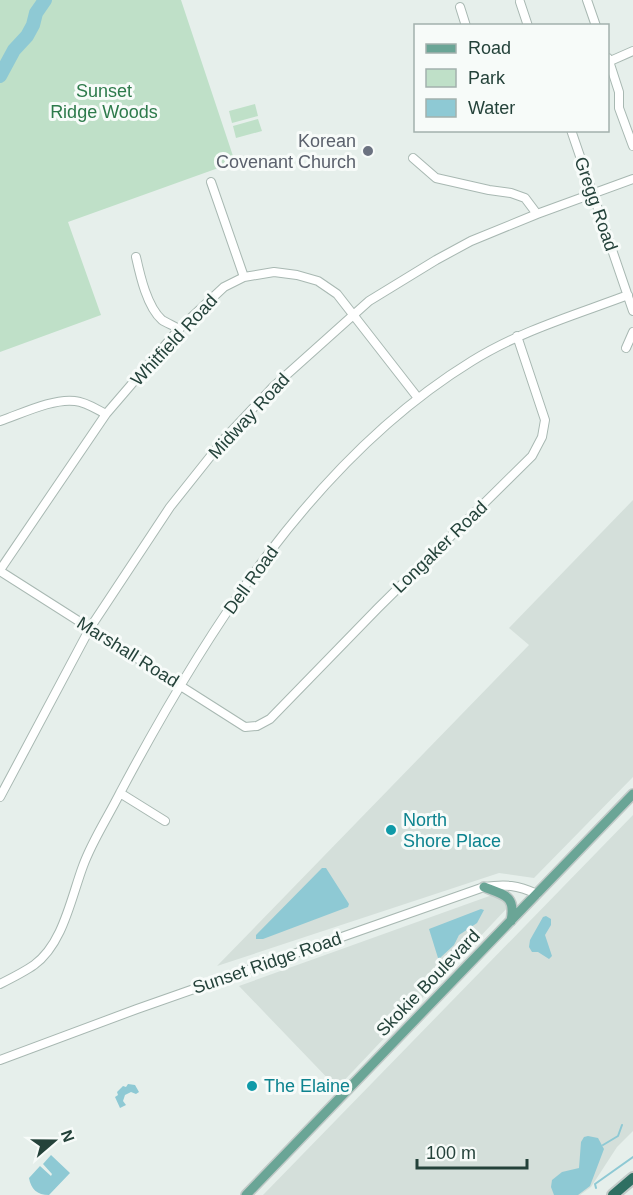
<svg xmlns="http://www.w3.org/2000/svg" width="633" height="1195" font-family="Helvetica,sans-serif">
  <rect width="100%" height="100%" fill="#e6efeb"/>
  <path fill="#d4dfda" d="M 633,500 L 633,777 L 534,878 L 499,873 L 217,966 L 529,645 L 509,628 Z
    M 633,815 L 633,1131 L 617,1147 L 591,1187 L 580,1195 L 263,1195 Z
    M 495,894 L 511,904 L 337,1088 L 239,986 Z"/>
  <path fill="#bfe0c8" d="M 0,0 L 181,0 L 235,162 L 68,222 L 101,315 L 0,352 Z
    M 255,104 L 258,116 L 232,123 L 229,111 Z
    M 258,119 L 262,131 L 236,138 L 233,126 Z"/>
  <path fill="#8ec9d4" d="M 322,868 L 326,868 L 349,904 L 348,907 L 263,939 L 256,939 L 256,935 Z
    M 481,909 L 484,910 L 477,923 L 459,935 L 454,945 L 440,958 L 438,958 L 429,929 Z
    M 546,916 L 551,919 L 551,925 L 545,935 L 552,956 L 549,959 L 538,952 L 532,952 L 529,947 L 530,940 L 543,917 Z
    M 128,1084 L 135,1085 L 139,1092 L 136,1094 L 131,1092 L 125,1095 L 123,1101 L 126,1105 L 120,1108 L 115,1097 L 118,1095 L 117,1092 L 123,1086 L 126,1087 Z
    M 588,1136 L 598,1138 L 604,1149 L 590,1186 L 578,1195 L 554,1195 L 551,1187 L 552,1180 L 562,1172 L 579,1168 L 581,1142 L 584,1137 Z
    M 51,1155 L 70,1173 L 49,1195 C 37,1195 31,1189 29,1178 L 40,1166 L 51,1176 L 52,1174 L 43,1164 Z"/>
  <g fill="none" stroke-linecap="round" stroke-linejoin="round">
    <path stroke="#8ec9d4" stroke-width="2" d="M 603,1145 L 618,1136 L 622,1125
      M 596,1188 L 595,1184 L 633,1157"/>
    <path stroke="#8ec9d4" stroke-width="14" d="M 0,76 L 14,50 L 27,36 L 33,25 L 36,13 L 45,0"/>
    <g stroke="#a8b8b2" stroke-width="10">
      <path id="minor" d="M 587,0 L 596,26
        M 520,2 L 528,26
        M 460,7 L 466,26
        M 608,58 L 619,92 L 619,108 L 633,146
        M 608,62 L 633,51
        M 571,130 L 633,311
        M 413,158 L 436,178 L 489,190 L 511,193 L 525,198 L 537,214
        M 211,182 L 244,277
        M 136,257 C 140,275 147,307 162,320 C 167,323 174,326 179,329
        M 626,348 L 633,332
        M 0,421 C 21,414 53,398 75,401 C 86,402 96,409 106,414
        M 0,570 L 106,414 L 179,329 L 224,287 L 244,277 L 274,272 L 297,275 L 318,281 L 337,294 L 418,398
        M 0,571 L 245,727 L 257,726 L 270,719 L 378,608 L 532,456 L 542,437 L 545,420 L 517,336
        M 120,793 L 165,821
        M 0,797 L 90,628 L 170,507 L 225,438 L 273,387 L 369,301 L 436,260 L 471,241 L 537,214 L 633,179
        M 0,984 C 12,978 24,972 34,965 C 63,944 71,898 83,866 C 92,841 108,817 120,793 C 205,633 314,458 472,361 C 520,331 575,315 628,295
        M 0,1060 L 137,1009 L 484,887 C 506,884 517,885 537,894"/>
    </g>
    <g stroke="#c2cac8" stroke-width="12">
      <path id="major" d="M 484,887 C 505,895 516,896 511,921
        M 246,1195 L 633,794"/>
    </g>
    <g stroke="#c2cac8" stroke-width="14">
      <path id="highway" d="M 613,1195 L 633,1178"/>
    </g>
    <use href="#minor" stroke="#fff" stroke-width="8"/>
    <use href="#major" stroke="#6aa596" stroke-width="9"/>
    <use href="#highway" stroke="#2f6f62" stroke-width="10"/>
  </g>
  <circle fill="#6b7280" stroke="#f7fbf9" stroke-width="2" cx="368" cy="151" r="6"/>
  <g fill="#0f9aa8" stroke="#f7fbf9" stroke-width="2">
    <circle cx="391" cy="830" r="6"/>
    <circle cx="252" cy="1086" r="6"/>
  </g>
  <g text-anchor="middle" stroke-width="6" stroke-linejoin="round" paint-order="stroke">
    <g font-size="18" fill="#2d7a4b" stroke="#f7fbf9">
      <text x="104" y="97">Sunset<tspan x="104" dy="21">Ridge Woods</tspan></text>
    </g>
    <g font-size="18" fill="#5b616d" stroke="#f7fbf9" text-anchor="end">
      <text x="356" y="147">Korean<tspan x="356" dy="21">Covenant Church</tspan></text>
    </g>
    <g font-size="18" fill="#24423a" stroke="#f7fbf9">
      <text transform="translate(596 204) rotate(71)" y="6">Gregg Road</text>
      <text transform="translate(174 340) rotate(-47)" y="6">Whitfield Road</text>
      <text transform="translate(249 416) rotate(-47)" y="6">Midway Road</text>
      <text transform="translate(440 547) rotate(-44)" y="6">Longaker Road</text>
      <text transform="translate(251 580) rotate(-54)" y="6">Dell Road</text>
      <text transform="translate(128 652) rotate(32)" y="6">Marshall Road</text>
      <text transform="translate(267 963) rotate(-19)" y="6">Sunset Ridge Road</text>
      <text transform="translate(428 983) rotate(-46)" y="6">Skokie Boulevard</text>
    </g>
    <g font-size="18" fill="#0d838f" stroke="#f7fbf9" text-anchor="start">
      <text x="403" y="826">North<tspan x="403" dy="21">Shore Place</tspan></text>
      <text x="264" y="1092">The Elaine</text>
    </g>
  </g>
  <rect x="414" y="24" width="195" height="108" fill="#f7fbf9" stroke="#a3b1ad" stroke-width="1.5"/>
  <rect x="426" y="44" width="30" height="9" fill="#6aa596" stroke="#a3b1ad" stroke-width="1.5"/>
  <text x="468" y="54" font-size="18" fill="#24423a">Road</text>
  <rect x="426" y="69" width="30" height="18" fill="#bfe0c8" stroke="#a3b1ad" stroke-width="1.5"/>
  <text x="468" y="84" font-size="18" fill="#24423a">Park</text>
  <rect x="426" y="99" width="30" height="18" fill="#8ec9d4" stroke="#a3b1ad" stroke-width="1.5"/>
  <text x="468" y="114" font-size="18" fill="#24423a">Water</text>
  <g transform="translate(54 1141) rotate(70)" stroke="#f7fbf9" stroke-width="4.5" paint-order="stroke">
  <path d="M0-4.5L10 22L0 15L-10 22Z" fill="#24423a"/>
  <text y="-9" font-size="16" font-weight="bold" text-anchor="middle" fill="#24423a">N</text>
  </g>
  <path d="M417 1159v9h110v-9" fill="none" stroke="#24423a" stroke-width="3"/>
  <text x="426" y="1159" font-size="18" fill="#24423a" stroke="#f7fbf9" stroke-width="4.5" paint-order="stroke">100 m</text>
</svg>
